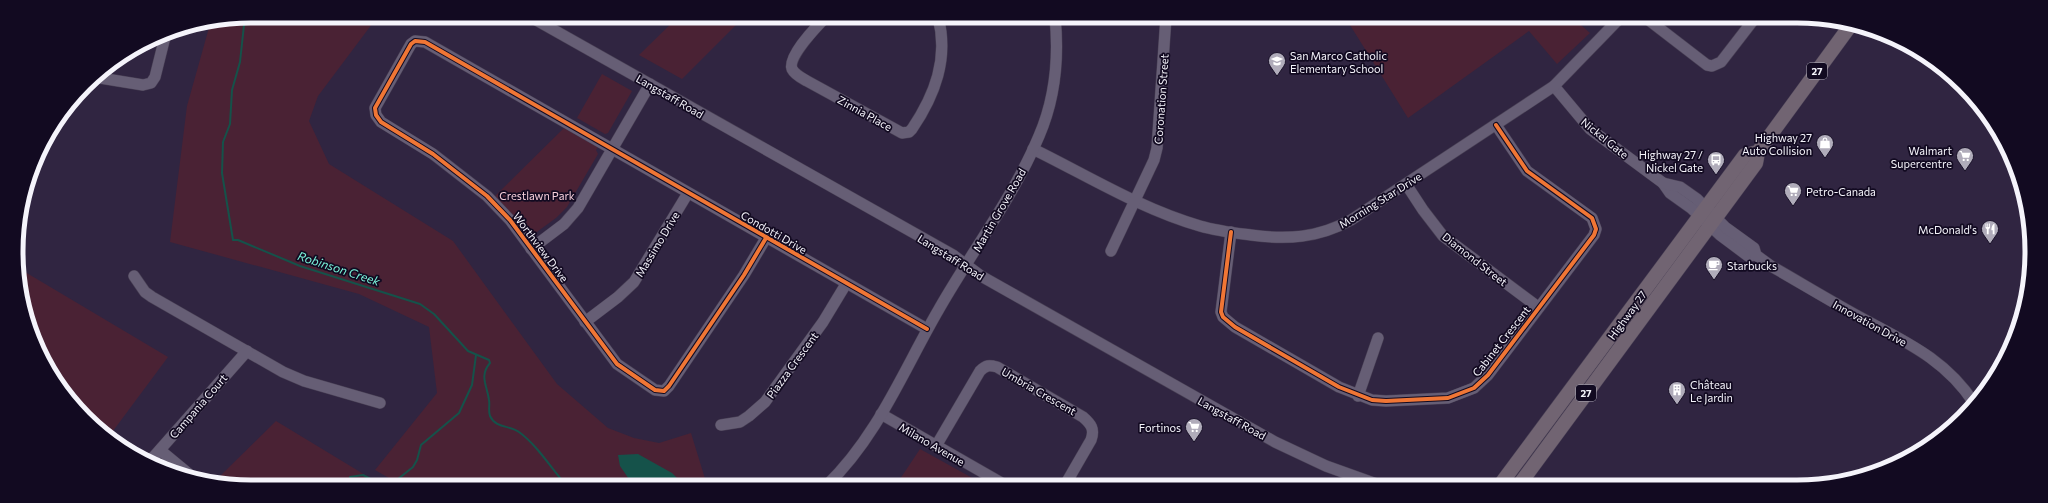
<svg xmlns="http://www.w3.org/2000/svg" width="2048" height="503" viewBox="0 0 2048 503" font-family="Commissioner,sans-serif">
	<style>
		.green { fill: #4a2234 }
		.water { fill: #15524a }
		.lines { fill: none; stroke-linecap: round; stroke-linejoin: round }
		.stream { stroke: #15524a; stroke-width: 2 }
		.minor-casing { stroke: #494055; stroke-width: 12 }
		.major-casing { stroke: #494055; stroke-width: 15 }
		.minor { stroke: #665e75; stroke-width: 11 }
		.major { stroke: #716472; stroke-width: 14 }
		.rail-casing { stroke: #6c6478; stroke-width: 3.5 }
		.rail { stroke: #120a21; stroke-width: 2; stroke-dasharray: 6; stroke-linecap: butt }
		.cycleway-casing { stroke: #120a21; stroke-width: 6 }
		.cycleway { stroke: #f07635; stroke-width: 4 }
		.labels { text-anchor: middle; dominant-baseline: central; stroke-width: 3.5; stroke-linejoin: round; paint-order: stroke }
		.shield { fill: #120a21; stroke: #b1aeba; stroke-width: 1 }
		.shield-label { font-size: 10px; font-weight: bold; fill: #f5f4fb }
		.poi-label { font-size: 11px; fill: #f5f4fb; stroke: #120a21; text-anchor: end }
		.street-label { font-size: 11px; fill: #f5f4fb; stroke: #120a21 }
		.park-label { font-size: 11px; fill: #f8d0dc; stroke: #120a21 }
		.water-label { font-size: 12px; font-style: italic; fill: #7bf5db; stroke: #120a21 }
		.rim { fill: none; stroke: #f5f4fb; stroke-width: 5 }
	</style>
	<rect width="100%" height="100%" fill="#302541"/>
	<!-- green -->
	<g class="green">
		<path d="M252 16H378L318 96 309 121 329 164 453 241 557 384 608 428 634 438 659 443 691 433 707 485H401L375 470 437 393 429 327 359 294 170 242 187 106 210 24Z"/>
		<path d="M678 17H744L682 79 639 55Z"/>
		<path d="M1345 17 1573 18 1590 33 1557 64 1529 31 1408 118Z"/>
		<path d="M602 74 632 91 608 133 605 134 577 118Z"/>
		<path d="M564 128 598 147 596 150 598 154 567 207 556 218 534 234 531 233 528 235 495 196Z"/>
		<path d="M20 269 168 357 110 435 65 395 24 313Z"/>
		<path d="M276 421 380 484 222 485 216 480Z"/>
		<path d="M920 449 976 480 972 485H896Z"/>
	</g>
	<!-- water -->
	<path class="water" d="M638 454 672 473 684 485H633L620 466 618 455Z"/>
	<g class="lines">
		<!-- stream -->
		<g class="stream">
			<path d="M253 16 244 25 240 62 232 90 230 124 223 142 222 173 233 240H238L300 266 420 304 434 314 468 351 489 360 490 363C479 376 487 385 489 400 490 405 488 411 490 416 496 429 510 425 519 432 537 445 551 468 566 485"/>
			<path d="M350 477 363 475 382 485"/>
			<path d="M383 485 398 479 413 467 417 460 421 445 459 413 472 385 476 355"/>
		</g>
		<defs>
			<g id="minor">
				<path d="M529 16 953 255 981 276 1275 442 1326 466 1379 485"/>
				<path d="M826 17C818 25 787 57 792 69 795 75 802 78 807 81L902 133 909 132 912 129C935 95 949 58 938 17"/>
				<path d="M1646 18 1707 65 1712 66 1721 62 1755 18"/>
				<path d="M94 77 143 85 151 83 155 77 166 33"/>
				<path d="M1554 86 1590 129 1663 183 1670 193 1691 208 1720 235 1748 256 1756 255"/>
				<path d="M1033 149C1088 176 1141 209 1200 226 1217 231 1235 233 1251 235 1287 240 1318 238 1351 220L1554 86 1620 18"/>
				<path d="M1663 183 1680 187 1697 199 1725 227 1754 248 1756 255 1771 266C1799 282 1827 299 1856 315 1901 340 1944 357 1974 403"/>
				<path d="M1406 184 1423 210 1443 236 1538 307"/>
				<path d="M1231 232 1221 312 1223 317 1235 327 1339 387 1372 400 1386 401 1448 398 1474 388 1488 375 1594 235 1596 229 1592 218 1527 171 1496 125"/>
				<path d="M766 238 744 275 669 386 664 391 655 390 617 364 510 220 487 196 433 154 381 122 376 115 375 108 411 44 415 41 425 42 927 329"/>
				<path d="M531 249 564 224 578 208 650 84"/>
				<path d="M1111 251 1154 160 1157 148 1166 17"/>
				<path d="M134 276 145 292 152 297 283 372 304 381 380 403"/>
				<path d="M585 322 618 297 634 282 688 193"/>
				<path d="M1358 396 1378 338"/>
				<path d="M881 414 1005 485"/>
				<path d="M721 425 740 422 749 416 765 402 823 322 846 284"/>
				<path d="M936 446 980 371C986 365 989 365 997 367L1083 417C1091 424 1095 429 1091 440L1065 485"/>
				<path d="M160 450 189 474"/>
				<path d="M150 461 247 351"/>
				<path d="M827 485C878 436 904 369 939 309 972 251 1013 198 1039 136 1055 99 1059 57 1055 17"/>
			</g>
			<g id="major">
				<path d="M1500 485 1745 155 1758 152"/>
				<path d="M1519 485 1756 163 1758 152 1850 26"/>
			</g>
		</defs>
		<!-- minor casing -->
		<use href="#minor" class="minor-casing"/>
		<!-- major casing -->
		<use href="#major" class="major-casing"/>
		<!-- minor -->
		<use href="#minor" class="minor"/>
		<!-- major -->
		<use href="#major" class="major"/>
		<defs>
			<path id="rail" d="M19 264 21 218"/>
		</defs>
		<!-- rail casing -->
		<use href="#rail" class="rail-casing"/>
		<!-- rail -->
		<use href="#rail" class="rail"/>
		<defs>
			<g id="cycleway">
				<path d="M1231 232 1221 312 1223 317 1235 327 1339 387 1372 400 1386 401 1448 398 1474 388 1488 375 1594 235 1596 229 1592 218 1527 171 1496 125"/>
				<path d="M766 238 744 275 669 386 664 391 655 390 617 364 510 220 487 196 433 154 381 122 376 115 375 108 411 44 415 41 425 42 927 329"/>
			</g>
		</defs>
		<!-- cycleway casing -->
		<use href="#cycleway" class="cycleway-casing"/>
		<!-- cycleway -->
		<use href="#cycleway" class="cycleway"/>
	</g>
	<!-- icons -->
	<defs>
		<symbol id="school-pin" viewBox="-11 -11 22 30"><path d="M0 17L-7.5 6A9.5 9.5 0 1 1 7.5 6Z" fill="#b0acba" stroke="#120a21"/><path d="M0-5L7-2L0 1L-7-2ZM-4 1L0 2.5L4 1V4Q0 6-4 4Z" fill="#fff"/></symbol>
		<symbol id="shop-pin" viewBox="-11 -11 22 30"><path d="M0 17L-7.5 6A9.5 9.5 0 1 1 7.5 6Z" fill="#b0acba" stroke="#120a21"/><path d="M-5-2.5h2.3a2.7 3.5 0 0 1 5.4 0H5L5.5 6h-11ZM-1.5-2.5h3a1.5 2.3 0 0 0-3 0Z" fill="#fff"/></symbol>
		<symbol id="supermarket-pin" viewBox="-11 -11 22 30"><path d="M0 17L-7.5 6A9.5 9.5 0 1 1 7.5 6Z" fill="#b0acba" stroke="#120a21"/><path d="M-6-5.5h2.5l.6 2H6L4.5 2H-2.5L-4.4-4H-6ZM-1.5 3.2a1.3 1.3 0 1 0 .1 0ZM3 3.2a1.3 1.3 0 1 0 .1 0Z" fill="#fff"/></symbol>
		<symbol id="bus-pin" viewBox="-11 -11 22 30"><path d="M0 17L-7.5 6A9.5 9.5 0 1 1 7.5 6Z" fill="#b0acba" stroke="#120a21"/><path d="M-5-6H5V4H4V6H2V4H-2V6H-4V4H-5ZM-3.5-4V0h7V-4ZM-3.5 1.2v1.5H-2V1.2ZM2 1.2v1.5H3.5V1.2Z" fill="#fff"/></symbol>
		<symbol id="restaurant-pin" viewBox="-11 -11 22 30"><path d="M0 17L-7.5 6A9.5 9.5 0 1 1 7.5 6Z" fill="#b0acba" stroke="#120a21"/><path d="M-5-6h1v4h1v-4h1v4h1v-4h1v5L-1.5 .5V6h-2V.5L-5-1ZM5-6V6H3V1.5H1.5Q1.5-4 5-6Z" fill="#fff"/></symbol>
		<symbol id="cafe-pin" viewBox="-11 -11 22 30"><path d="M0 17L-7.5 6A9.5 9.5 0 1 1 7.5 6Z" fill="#b0acba" stroke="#120a21"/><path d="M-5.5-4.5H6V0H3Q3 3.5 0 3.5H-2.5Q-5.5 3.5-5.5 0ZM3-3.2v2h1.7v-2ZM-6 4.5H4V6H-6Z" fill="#fff"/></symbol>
		<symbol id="building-pin" viewBox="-11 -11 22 30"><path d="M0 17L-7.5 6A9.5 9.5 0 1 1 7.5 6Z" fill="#b0acba" stroke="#120a21"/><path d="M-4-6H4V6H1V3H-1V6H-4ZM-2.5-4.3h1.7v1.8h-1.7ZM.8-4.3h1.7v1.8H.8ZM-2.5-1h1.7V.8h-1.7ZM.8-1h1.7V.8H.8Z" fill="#fff"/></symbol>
	</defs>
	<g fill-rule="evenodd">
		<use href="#school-pin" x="1267" y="51" width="20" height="27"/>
		<use href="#shop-pin" x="1815" y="133" width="20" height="27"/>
		<use href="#supermarket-pin" x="1955" y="146" width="20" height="27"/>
		<use href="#bus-pin" x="1706" y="150" width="20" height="27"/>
		<use href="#supermarket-pin" x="1783" y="181" width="20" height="27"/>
		<use href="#restaurant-pin" x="1980" y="219" width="20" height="27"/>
		<use href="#cafe-pin" x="1704" y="255" width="20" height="27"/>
		<use href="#building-pin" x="1667" y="380" width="20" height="27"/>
		<use href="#supermarket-pin" x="1184" y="417" width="20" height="27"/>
	</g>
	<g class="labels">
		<!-- shield labels -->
		<g class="shield">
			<rect x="1807" y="63" width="20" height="16" rx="3"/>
			<rect x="1576" y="385" width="20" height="16" rx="3"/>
		</g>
		<g class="shield-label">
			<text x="1817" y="71">27</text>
			<text x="1586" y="393">27</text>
		</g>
		<!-- poi labels -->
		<g class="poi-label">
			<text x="1290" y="55" text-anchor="start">San Marco Catholic<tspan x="1290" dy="13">Elementary School</tspan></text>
			<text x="1812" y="137">Highway 27<tspan x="1812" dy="13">Auto Collision</tspan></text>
			<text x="1952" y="150">Walmart<tspan x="1952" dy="13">Supercentre</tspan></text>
			<text x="1703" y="154">Highway 27 /<tspan x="1703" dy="13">Nickel Gate</tspan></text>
			<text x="1806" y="191" text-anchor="start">Petro-Canada</text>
			<text x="1977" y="229">McDonald's</text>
			<text x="1727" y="265" text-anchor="start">Starbucks</text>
			<text x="1690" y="384" text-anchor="start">Château<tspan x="1690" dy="13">Le Jardin</tspan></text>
			<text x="1181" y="427">Fortinos</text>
		</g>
		<!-- street labels -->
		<g class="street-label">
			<text transform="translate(670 96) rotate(30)">Langstaff Road</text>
			<text transform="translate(1161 99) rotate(-86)">Coronation Street</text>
			<text transform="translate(865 113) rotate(29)">Zinnia Place</text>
			<text transform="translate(1605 138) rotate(39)">Nickel Gate</text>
			<text transform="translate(1380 200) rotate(-32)">Morning Star Drive</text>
			<text transform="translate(999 210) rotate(-60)">Martin Grove Road</text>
			<text transform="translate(774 232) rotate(30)">Condotti Drive</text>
			<text transform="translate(657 244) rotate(-59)">Massimo Drive</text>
			<text transform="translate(541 247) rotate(53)">Worthview Drive</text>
			<text transform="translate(951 257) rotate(32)">Langstaff Road</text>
			<text transform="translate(1475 259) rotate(38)">Diamond Street</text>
			<text transform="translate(1627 315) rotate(-54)">Highway 27</text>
			<text transform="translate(1870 323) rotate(29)">Innovation Drive</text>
			<text transform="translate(1501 341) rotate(-52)">Cabinet Crescent</text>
			<text transform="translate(792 365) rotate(-54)">Piazza Crescent</text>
			<text transform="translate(1039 391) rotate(30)">Umbria Crescent</text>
			<text transform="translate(198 406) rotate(-49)">Campania Court</text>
			<text transform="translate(1232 418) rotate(29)">Langstaff Road</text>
			<text transform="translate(932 444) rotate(30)">Milano Avenue</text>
		</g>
		<!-- park labels -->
		<g class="park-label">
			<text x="537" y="195">Crestlawn Park</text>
		</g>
		<!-- water labels -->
		<g class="water-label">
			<text transform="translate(339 268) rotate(18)">Robinson Creek</text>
		</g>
	</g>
	<!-- crop -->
	<path d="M0 0H2048V503H0ZM251 23H1797A228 228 0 0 1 2025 251V252A228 228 0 0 1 1797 480H251A228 228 0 0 1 23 252V251A228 228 0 0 1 251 23Z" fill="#120a21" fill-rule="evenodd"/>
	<path class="rim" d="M251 23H1797A228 228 0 0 1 2025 251V252A228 228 0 0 1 1797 480H251A228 228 0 0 1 23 252V251A228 228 0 0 1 251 23Z"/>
</svg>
